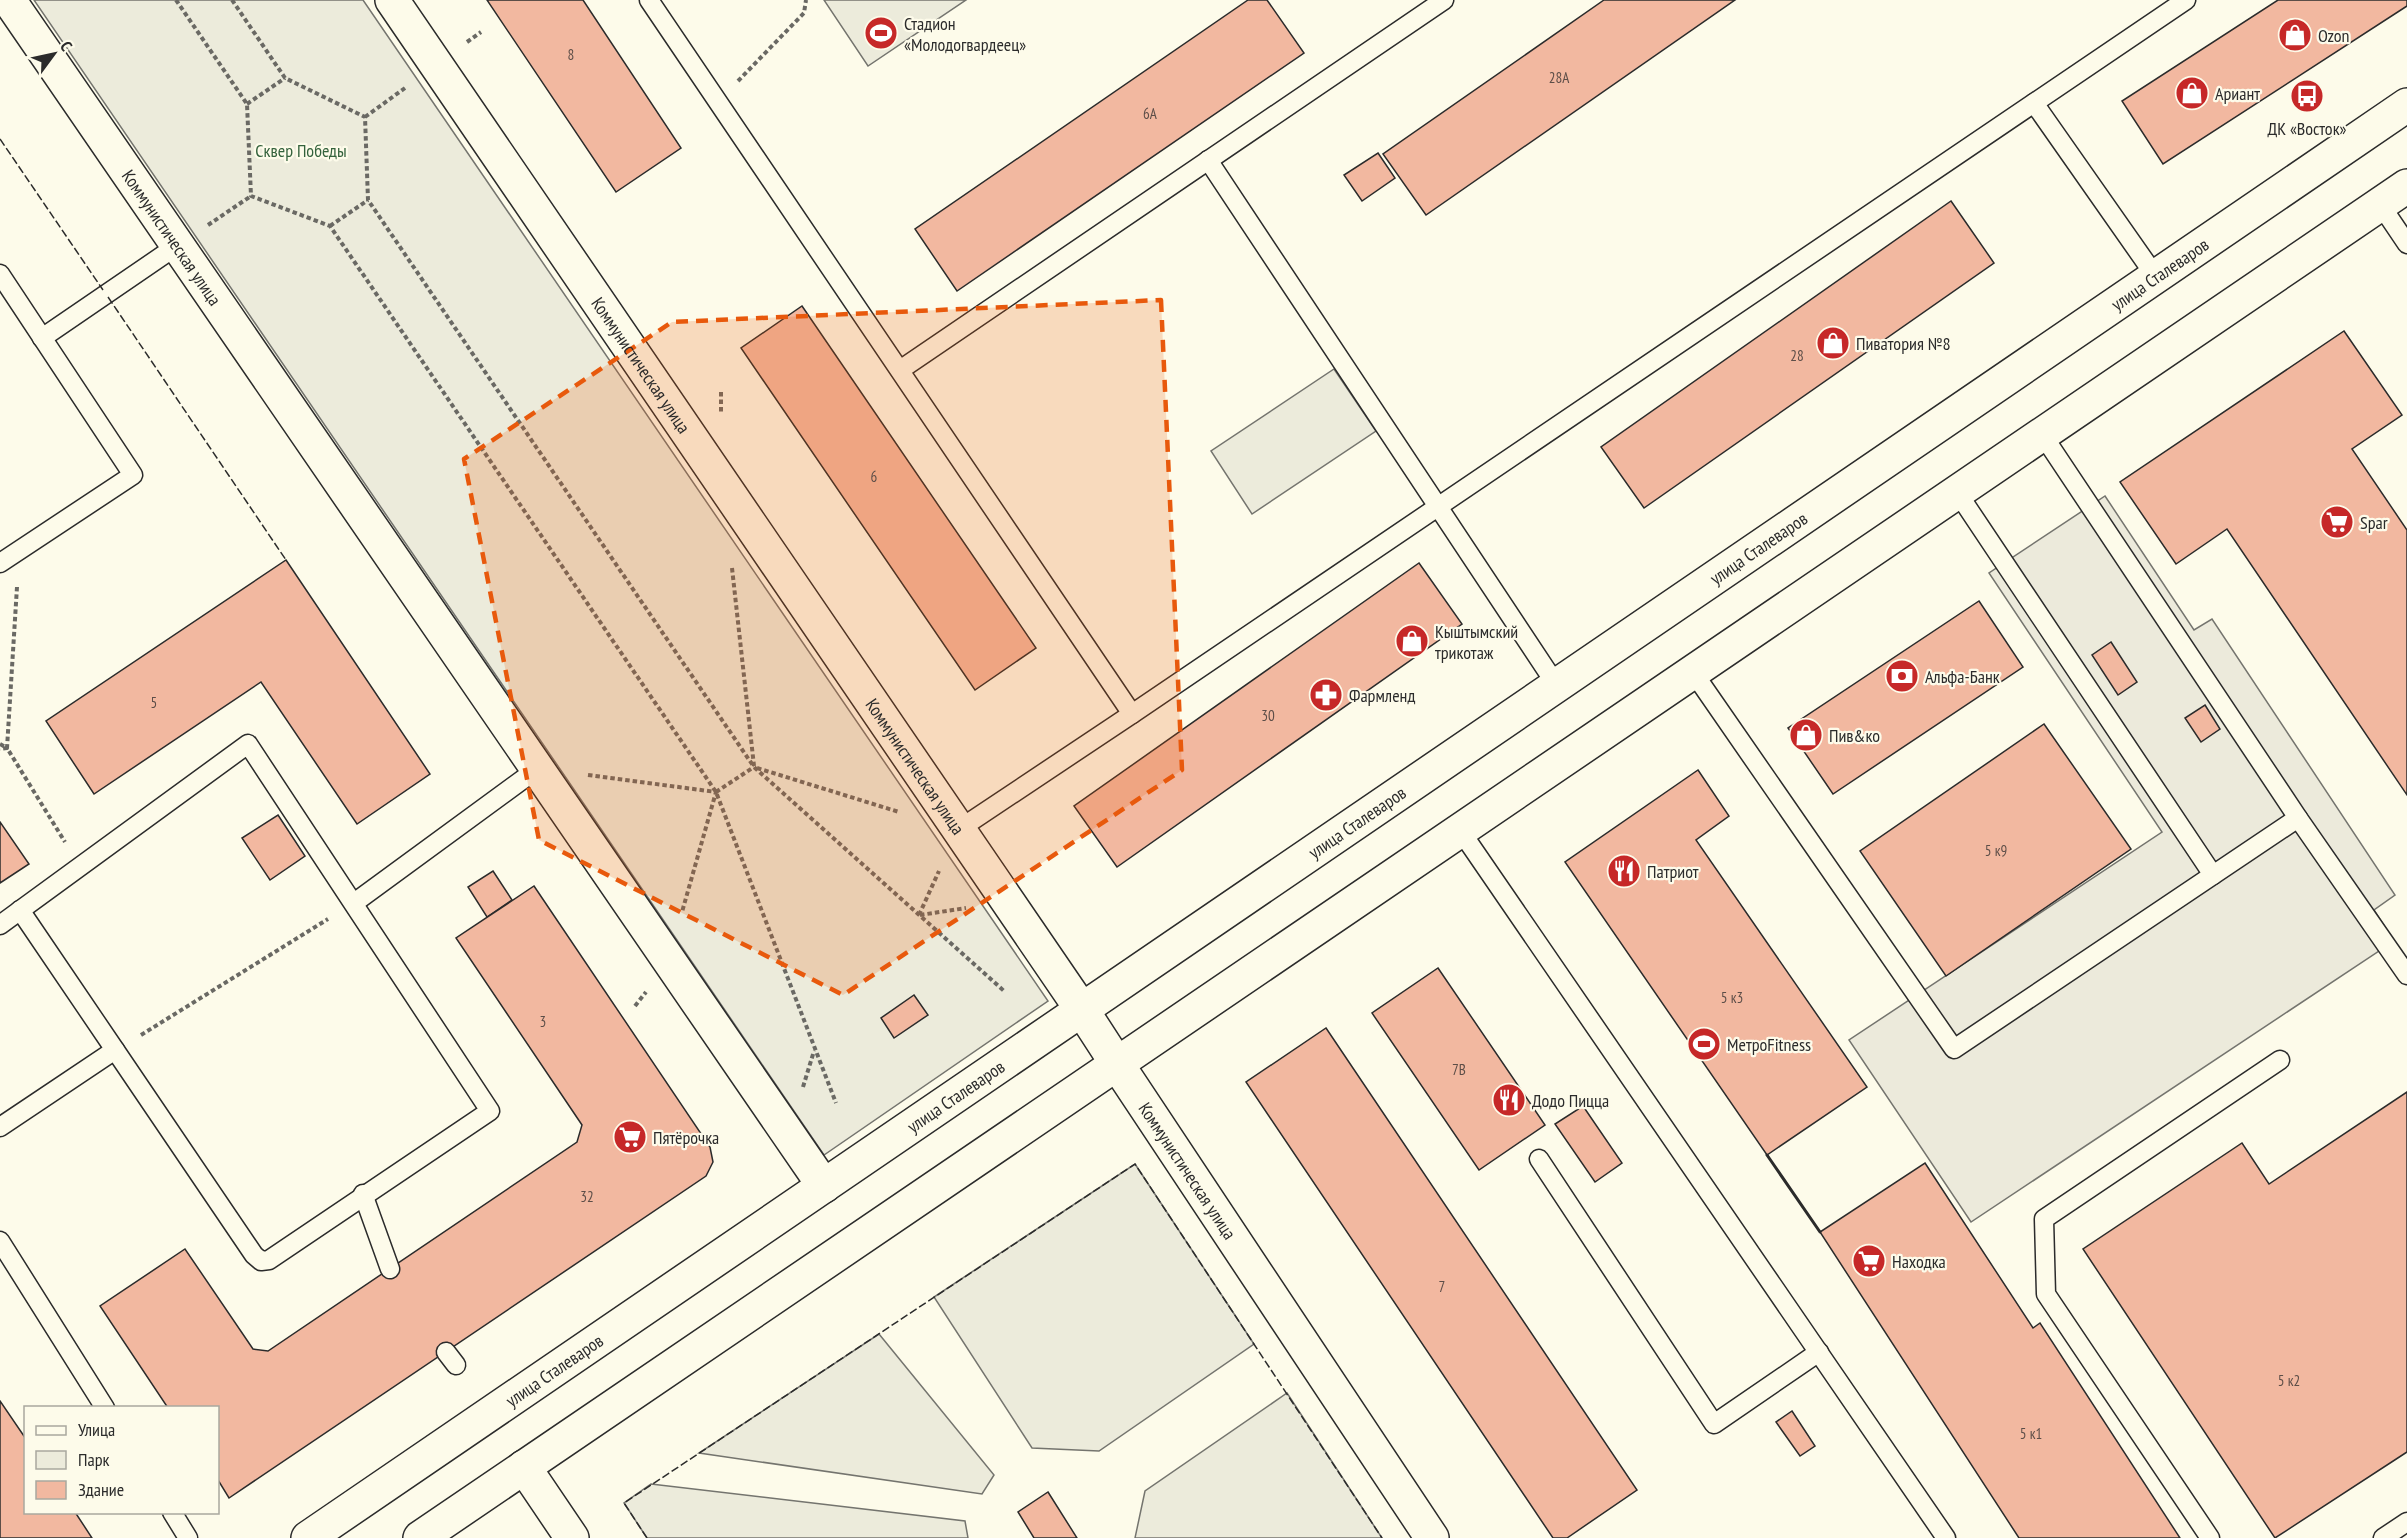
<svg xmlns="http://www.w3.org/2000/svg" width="2407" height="1538" viewBox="0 0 2407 1538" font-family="'PT Sans Narrow',sans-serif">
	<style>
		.green { fill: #ecebdb; stroke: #74746e; stroke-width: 1.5 }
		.parking { fill: #eceadb; stroke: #74746e; stroke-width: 1.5 }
		.building { fill: #f2b8a0; stroke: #2b2b2b; stroke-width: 1.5 }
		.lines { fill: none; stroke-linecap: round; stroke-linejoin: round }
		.service-casing { stroke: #2b2b2b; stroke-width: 21 }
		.minor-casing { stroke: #2b2b2b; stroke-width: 36 }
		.secondary-casing { stroke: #2b2b2b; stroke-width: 36 }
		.path { stroke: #6a6964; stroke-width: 4; stroke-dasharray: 4.5 3; stroke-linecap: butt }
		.service { stroke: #fdfbea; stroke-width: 18 }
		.minor { stroke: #fdfbea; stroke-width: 33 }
		.secondary { stroke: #fdfbea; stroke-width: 33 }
		.fence { stroke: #2b2b2b; stroke-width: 1.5; stroke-dasharray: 8 3; stroke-linecap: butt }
		.wall { stroke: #2b2b2b; stroke-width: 3 }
		.marked { fill: #e8590c; fill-opacity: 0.2; stroke: #e8590c; stroke-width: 4.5; stroke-dasharray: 12 8; stroke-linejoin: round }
		.labels { text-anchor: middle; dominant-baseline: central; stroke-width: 4.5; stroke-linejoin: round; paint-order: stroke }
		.number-label { font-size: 15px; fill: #5d4e48 }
		.poi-label { font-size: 18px; fill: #2b2b2b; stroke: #fdfbea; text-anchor: start }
		.park-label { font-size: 18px; fill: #34623c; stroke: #fdfbea }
		.street-label { font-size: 18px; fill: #2b2b2b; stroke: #fdfbea }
	</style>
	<rect width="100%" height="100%" fill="#fdfbea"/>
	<!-- green -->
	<g class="green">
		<path d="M34 0H363L1048 1001 824 1155Z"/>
		<path d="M824 0H966L868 66Z"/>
		<path d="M1334 369 1376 431 1252 514 1211 451Z"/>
		<path d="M1135 1164 1254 1344 1099 1451 1032 1448 934 1297Z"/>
		<path d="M879 1334 994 1475 982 1494 699 1453Z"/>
		<path d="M1287 1393 1382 1538H1135L1145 1491Z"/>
		<path d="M651 1484 965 1521 968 1538H647L624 1503Z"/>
	</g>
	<!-- parking -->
	<path class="parking" d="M2105 496 2194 630 2212 619 2395 895 2374 910 2394 941 1971 1222 1849 1040 2162 832 1989 573Z"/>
	<!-- building -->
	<g class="building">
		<path d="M487 0H583L681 148 616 192Z"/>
		<path d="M1248 0H1267L1304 53 957 291 915 229Z"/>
		<path d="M1604 0H1735L1426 215 1383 154Z"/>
		<path d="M2278 0H2407V6L2163 164 2122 101Z"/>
		<path d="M1378 153 1395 178 1362 201 1344 175Z"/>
		<path d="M1951 201 1994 263 1644 508 1601 447Z"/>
		<path d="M802 306 1036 648 975 690 741 348Z"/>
		<path d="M2344 331 2402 415 2352 449 2407 530V795L2227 529 2176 564 2120 482Z"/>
		<path d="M286 560 430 774 357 824 261 682 94 794 46 721Z"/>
		<path d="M1419 563 1462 624 1117 867 1074 806Z"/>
		<path d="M1979 601 2023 667 1833 794 1788 728Z"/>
		<path d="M2111 642 2137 682 2118 695 2092 655Z"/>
		<path d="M2205 705 2220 729 2201 742 2185 718Z"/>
		<path d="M2044 724 2131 849 1946 976 1860 851Z"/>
		<path d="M1698 770 1729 816 1696 840 1867 1087 1767 1155 1565 862Z"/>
		<path d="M278 815 305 856 270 880 242 838Z"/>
		<path d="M0 822 29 864 0 883Z"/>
		<path d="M493 871 512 900 487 917 468 887Z"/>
		<path d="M534 886 710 1147 713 1162 706 1176 229 1498 218 1480V1408H168L100 1306 185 1249 253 1349 268 1351 577 1142 582 1125 456 938Z"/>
		<path d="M1438 968 1545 1125 1479 1170 1372 1013Z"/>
		<path d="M914 995 928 1015 894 1038 881 1018Z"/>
		<path d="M1326 1028 1637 1490 1567 1538H1553L1246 1082Z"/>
		<path d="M2407 1092V1452L2275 1538 2083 1249 2242 1143 2269 1184Z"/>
		<path d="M1583 1106 1622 1163 1595 1182 1555 1124Z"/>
		<path d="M1925 1163 2033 1328 2040 1323 2180 1538H2019L1820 1232Z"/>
		<path d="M0 1401 26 1439V1512H75L92 1538H0Z"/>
		<path d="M1792 1411 1815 1446 1800 1456 1776 1422Z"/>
		<path d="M1048 1492 1077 1538H1034L1018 1512Z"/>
	</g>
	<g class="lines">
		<defs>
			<g id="service">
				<path d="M649 0 1132 714 2186 0"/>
				<path d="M2034 103 2156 277"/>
				<path d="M1208 160 1557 686"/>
				<path d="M2380 204 2407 244"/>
				<path d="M0 274 133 475 0 563"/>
				<path d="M42 338 178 245"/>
				<path d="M900 370 1444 0"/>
				<path d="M2042 434 2298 818 2407 975"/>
				<path d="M1957 492 2213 875"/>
				<path d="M1693 672 1954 1049 2298 818"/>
				<path d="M958 830 1132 714"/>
				<path d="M1460 830 1946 1538"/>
				<path d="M354 903 537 769"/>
				<path d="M20 910 115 1050"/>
				<path d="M0 925 248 744 490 1111 269 1260 261 1261 254 1255 115 1050 0 1127"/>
				<path d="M1539 1159 1714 1424 1819 1352"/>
				<path d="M363 1194 390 1269"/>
				<path d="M0 1241 105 1408"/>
				<path d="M446 1352 456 1365"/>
				<path d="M172 1512 188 1538"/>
				<path d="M2210 1538 2046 1294 2044 1219 2280 1060"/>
				<path d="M2383 1538 2407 1522"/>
			</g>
			<g id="minor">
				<path id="s1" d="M9 0 824 1186"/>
				<path id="s2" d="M392 0 1082 1010"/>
				<path id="s3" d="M1117 1064 1432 1538"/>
				<path d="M524 1467 572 1538"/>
			</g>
			<g id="secondary">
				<path d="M1082 1010 1117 1064"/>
				<path id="s4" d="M308 1538 2407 105"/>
				<path d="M420 1538 2407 186"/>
			</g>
		</defs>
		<!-- service casing -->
		<use href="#service" class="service-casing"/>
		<!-- minor casing -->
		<use href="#minor" class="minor-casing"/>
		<!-- secondary casing -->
		<use href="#secondary" class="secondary-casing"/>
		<!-- path -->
		<g class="path">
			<path d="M176 0 247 104 251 196 330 226 716 792 836 1103"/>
			<path d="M232 0 285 78 365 117 368 200 754 767 1004 991"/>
			<path d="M467 42 481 32"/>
			<path d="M738 81 804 13 806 0"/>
			<path d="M247 104 285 78"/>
			<path d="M365 117 405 88"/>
			<path d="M208 225 251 196"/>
			<path d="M330 226 368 200"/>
			<path d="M721 392V414"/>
			<path d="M732 568 754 766"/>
			<path d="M17 587 7 748 65 842"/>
			<path d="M0 744 7 748 0 749"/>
			<path d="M757 768 899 812"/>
			<path d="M588 775 716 792 682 912"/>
			<path d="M716 792 754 767"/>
			<path d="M919 915 939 871"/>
			<path d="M920 915 966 908"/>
			<path d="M635 1006 646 992"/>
			<path d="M141 1035 328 919"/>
			<path d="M803 1087 814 1051"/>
		</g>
		<!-- service -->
		<use href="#service" class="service"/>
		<!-- minor -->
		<use href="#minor" class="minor"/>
		<!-- secondary -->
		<use href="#secondary" class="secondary"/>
		<!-- fence -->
		<g class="fence">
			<path d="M0 139 103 290"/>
			<path d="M108 297 286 560"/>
			<path d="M647 1538 624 1503 1135 1164 1382 1538"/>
		</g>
		<!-- wall -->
		<path class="wall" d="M1767 1155 1820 1232"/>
	</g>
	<!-- marked area -->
	<path class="marked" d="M1161 300 1182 770 843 995 539 840 464 459 672 322Z"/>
	<!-- icons -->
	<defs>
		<symbol id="stadium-disc" viewBox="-11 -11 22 22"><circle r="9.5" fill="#c62828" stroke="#fdfbea"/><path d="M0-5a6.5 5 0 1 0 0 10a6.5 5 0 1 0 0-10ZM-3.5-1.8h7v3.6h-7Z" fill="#fff"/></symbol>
		<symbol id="shop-disc" viewBox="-11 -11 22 22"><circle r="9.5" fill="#c62828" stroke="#fdfbea"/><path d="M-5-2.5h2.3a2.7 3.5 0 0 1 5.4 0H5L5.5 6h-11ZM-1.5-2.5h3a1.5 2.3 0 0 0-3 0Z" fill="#fff"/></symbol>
		<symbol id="bus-disc" viewBox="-11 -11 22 22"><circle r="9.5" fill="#c62828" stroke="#fdfbea"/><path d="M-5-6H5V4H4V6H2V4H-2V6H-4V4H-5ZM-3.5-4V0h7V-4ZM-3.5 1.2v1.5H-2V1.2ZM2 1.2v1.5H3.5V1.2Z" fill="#fff"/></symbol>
		<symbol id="supermarket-disc" viewBox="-11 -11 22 22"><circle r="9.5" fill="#c62828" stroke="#fdfbea"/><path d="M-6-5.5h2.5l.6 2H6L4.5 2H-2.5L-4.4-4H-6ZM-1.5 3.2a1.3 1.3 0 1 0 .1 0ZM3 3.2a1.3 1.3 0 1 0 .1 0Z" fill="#fff"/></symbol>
		<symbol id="bank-disc" viewBox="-11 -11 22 22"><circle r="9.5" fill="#c62828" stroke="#fdfbea"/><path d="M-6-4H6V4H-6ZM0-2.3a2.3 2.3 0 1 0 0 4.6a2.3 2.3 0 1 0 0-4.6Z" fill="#fff"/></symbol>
		<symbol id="pharmacy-disc" viewBox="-11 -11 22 22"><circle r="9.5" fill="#c62828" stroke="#fdfbea"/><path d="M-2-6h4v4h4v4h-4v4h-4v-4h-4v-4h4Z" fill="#fff"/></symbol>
		<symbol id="restaurant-disc" viewBox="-11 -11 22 22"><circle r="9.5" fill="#c62828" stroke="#fdfbea"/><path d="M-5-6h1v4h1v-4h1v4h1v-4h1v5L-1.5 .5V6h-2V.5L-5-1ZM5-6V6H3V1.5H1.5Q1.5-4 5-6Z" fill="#fff"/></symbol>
	</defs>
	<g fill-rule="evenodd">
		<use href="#stadium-disc" x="862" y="14" width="38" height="38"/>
		<use href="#shop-disc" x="2276" y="16" width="38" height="38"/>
		<use href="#shop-disc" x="2173" y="74" width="38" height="38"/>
		<use href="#bus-disc" x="2288" y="77" width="38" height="38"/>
		<use href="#shop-disc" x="1814" y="324" width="38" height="38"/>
		<use href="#supermarket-disc" x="2318" y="503" width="38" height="38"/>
		<use href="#shop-disc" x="1393" y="622" width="38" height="38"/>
		<use href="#bank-disc" x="1883" y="657" width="38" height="38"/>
		<use href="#pharmacy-disc" x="1307" y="676" width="38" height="38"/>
		<use href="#shop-disc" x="1787" y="716" width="38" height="38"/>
		<use href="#restaurant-disc" x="1605" y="852" width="38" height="38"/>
		<use href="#stadium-disc" x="1685" y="1025" width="38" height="38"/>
		<use href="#restaurant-disc" x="1490" y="1081" width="38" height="38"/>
		<use href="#supermarket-disc" x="611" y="1118" width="38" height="38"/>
		<use href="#supermarket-disc" x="1850" y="1242" width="38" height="38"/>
	</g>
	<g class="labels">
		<!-- number labels -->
		<g class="number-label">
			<text x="571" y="54">8</text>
			<text x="1559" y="77">28А</text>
			<text x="1150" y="113">6А</text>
			<text x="1797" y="355">28</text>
			<text x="874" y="476">6</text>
			<text x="154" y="702">5</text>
			<text x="1268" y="715">30</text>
			<text x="1996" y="850">5 к9</text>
			<text x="1732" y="997">5 к3</text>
			<text x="543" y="1021">3</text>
			<text x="1459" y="1069">7В</text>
			<text x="587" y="1196">32</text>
			<text x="1442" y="1286">7</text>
			<text x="2289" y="1380">5 к2</text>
			<text x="2031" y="1433">5 к1</text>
		</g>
		<!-- poi labels -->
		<g class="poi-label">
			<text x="904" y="23">Стадион<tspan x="904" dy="21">«Молодогвардеец»</tspan></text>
			<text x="2318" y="35">Ozon</text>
			<text x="2215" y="93">Ариант</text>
			<text x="2307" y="128" text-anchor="middle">ДК «Восток»</text>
			<text x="1856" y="343">Пиватория №8</text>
			<text x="2360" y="522">Spar</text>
			<text x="1435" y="631">Кыштымский<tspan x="1435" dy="21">трикотаж</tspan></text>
			<text x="1925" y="676">Альфа-Банк</text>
			<text x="1349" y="695">Фармленд</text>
			<text x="1829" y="735">Пив&amp;ко</text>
			<text x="1647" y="871">Патриот</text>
			<text x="1727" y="1044">МетроFitness</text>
			<text x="1532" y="1100">Додо Пицца</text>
			<text x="653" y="1137">Пятёрочка</text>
			<text x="1892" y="1261">Находка</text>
		</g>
		<!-- park labels -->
		<g class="park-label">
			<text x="301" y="150">Сквер Победы</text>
		</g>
		<!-- street labels -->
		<g class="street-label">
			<text stroke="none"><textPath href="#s1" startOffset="288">Коммунистическая улица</textPath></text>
			<text stroke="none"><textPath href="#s4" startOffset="2242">улица Сталеваров</textPath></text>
			<text stroke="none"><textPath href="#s2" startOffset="442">Коммунистическая улица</textPath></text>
			<text stroke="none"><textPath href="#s4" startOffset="1756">улица Сталеваров</textPath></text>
			<text stroke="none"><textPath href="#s2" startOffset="928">Коммунистическая улица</textPath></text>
			<text stroke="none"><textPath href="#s4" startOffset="1270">улица Сталеваров</textPath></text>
			<text stroke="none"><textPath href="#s4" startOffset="784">улица Сталеваров</textPath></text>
			<text stroke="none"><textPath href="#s3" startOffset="128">Коммунистическая улица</textPath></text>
			<text stroke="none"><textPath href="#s4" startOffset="298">улица Сталеваров</textPath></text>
		</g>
	</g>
	<!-- legend -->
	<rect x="24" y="1406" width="195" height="108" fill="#fdfbea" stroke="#a9a89e" stroke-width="1.5"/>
	<rect x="36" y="1426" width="30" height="9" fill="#fdfbea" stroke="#a9a89e" stroke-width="1.5"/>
	<text x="78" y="1436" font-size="18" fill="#2b2b2b">Улица</text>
	<rect x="36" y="1451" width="30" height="18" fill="#ecebdb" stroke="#a9a89e" stroke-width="1.5"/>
	<text x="78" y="1466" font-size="18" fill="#2b2b2b">Парк</text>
	<rect x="36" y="1481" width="30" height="18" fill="#f2b8a0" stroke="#a9a89e" stroke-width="1.5"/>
	<text x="78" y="1496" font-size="18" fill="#2b2b2b">Здание</text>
	<!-- north arrow -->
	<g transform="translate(54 54) rotate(57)" stroke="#fdfbea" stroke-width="4.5" paint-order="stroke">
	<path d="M0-4.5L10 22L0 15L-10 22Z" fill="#2b2b2b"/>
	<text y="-9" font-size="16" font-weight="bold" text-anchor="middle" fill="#2b2b2b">С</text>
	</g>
</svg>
